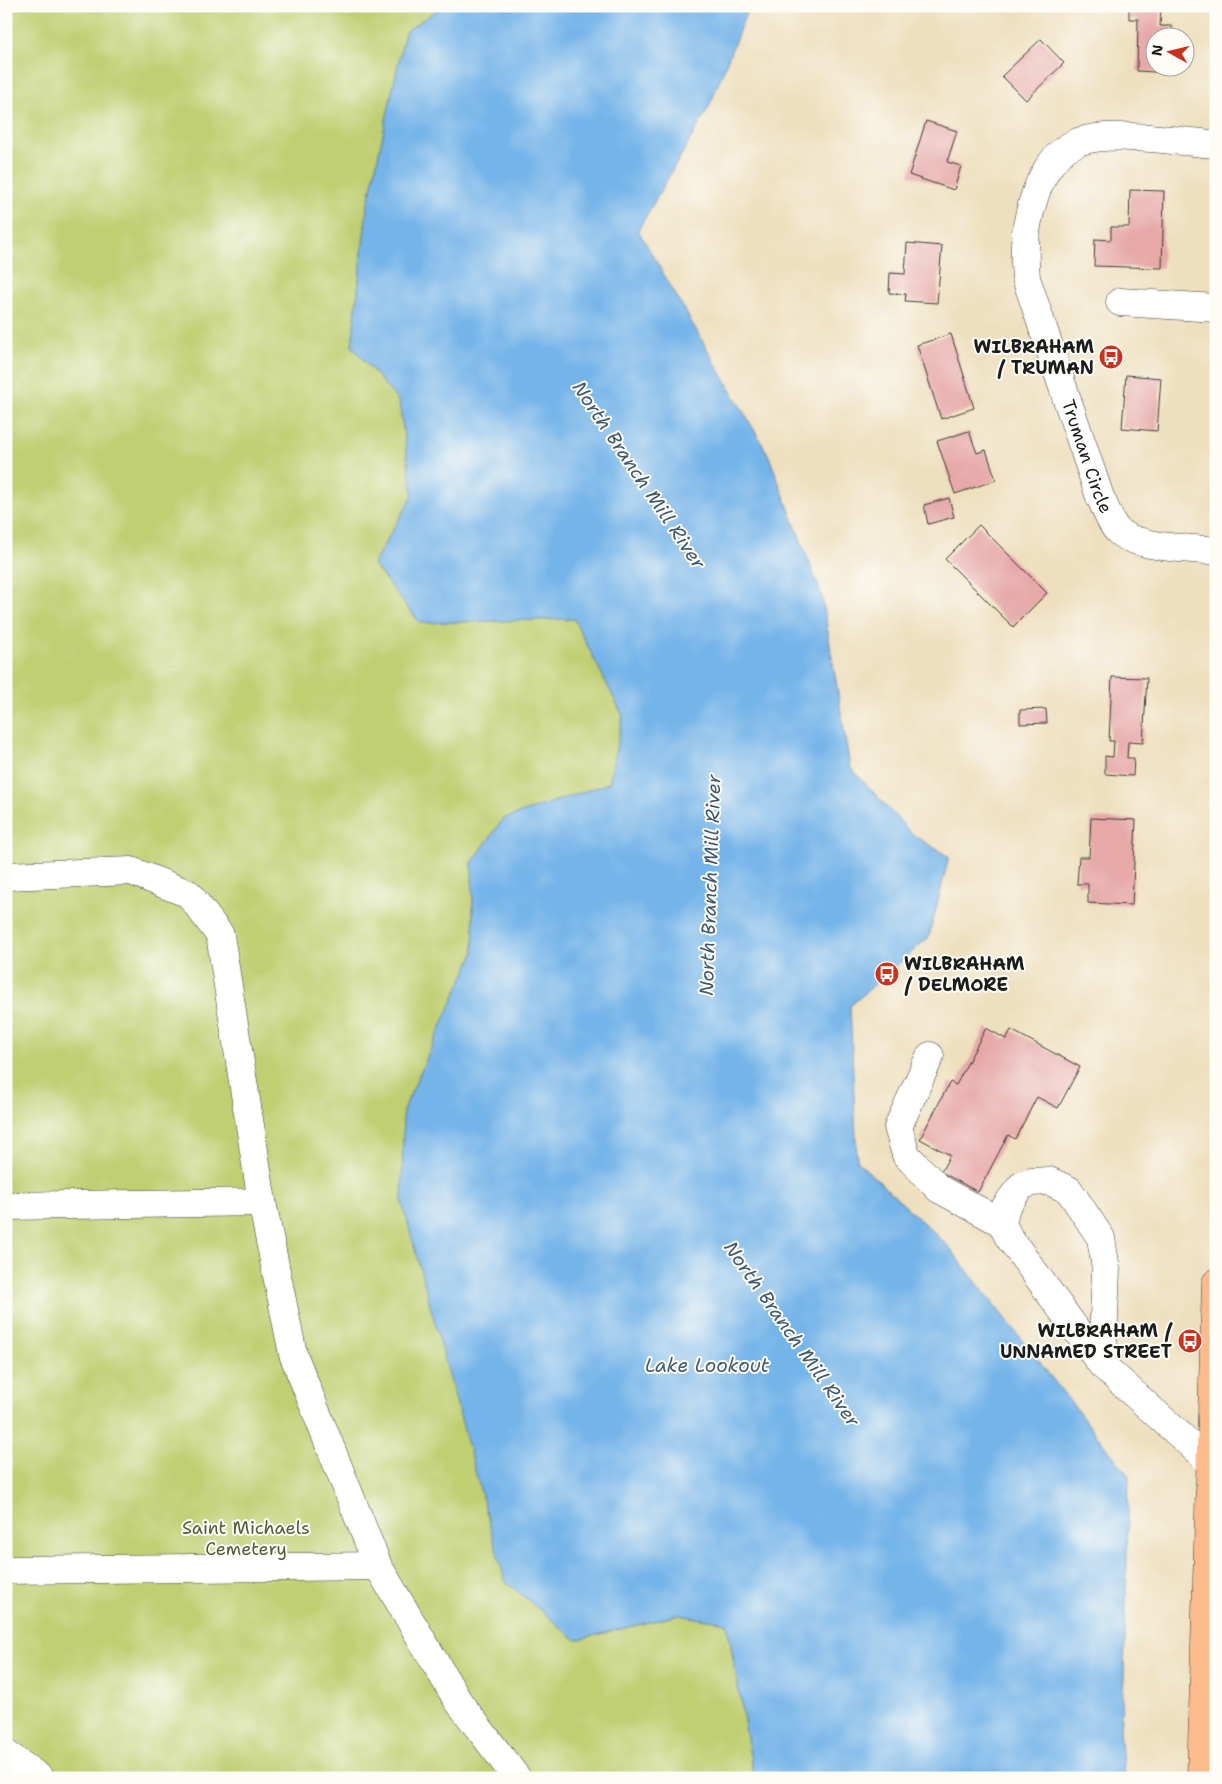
<svg xmlns="http://www.w3.org/2000/svg" width="1222" height="1784" viewBox="0 0 1222 1784" font-family="'Shantell Sans',sans-serif">
	<style>
		.green { fill: #bfcf72; stroke: #6e7647 }
		.water { fill: #75b4e9; stroke: #486882 }
		.building { fill: #e6a9a8 }
		.lines { fill: none; stroke-linecap: round; stroke-linejoin: round }
		.minor-casing { stroke: #3c3934; stroke-width: 29 }
		.major-casing { stroke: #3c3934; stroke-width: 29 }
		.minor { stroke: #fff; stroke-width: 28 }
		.major { stroke: #fbbb8d; stroke-width: 28 }
		.labels { text-anchor: middle; dominant-baseline: central; stroke-width: 4; stroke-linejoin: round; paint-order: stroke }
		.poi-label { font-size: 18px; font-weight: bold; fill: #1c1c1c; stroke: #fdfcf7; text-anchor: end }
		.street-label { font-size: 18px; fill: #1c1c1c; stroke: #fdfcf7 }
		.park-label { font-size: 18px; fill: #555b3a; stroke: #fdfcf7 }
		.water-label { font-size: 19px; font-style: italic; fill: #40596e; stroke: #fdfcf7 }
	</style>
	<rect width="100%" height="100%" fill="#fdfcf7"/>
	<filter id="ink" filterUnits="userSpaceOnUse"><feTurbulence type="fractalNoise" baseFrequency=".02" numOctaves="2"/><feDisplacementMap in="SourceGraphic" scale="10" xChannelSelector="R" yChannelSelector="G"/><feConvolveMatrix kernelMatrix="1 2 1 2 8 2 1 2 1" color-interpolation-filters="sRGB"/></filter>
	<filter id="wash" filterUnits="userSpaceOnUse"><feTurbulence type="fractalNoise" baseFrequency=".0096" numOctaves="4" result="noise"/><feDisplacementMap in="SourceGraphic" scale="20" xChannelSelector="R" yChannelSelector="G"/><feGaussianBlur stdDeviation="1.12" result="paint"/><feColorMatrix in="noise" values="0 0 0 0 0 0 0 0 0 0 0 0 0 0 0 0 0 1.4 0 .05"/><feComposite in="paint" operator="in"/></filter>
	<g filter="url(#wash)">
		<rect width="100%" height="100%" fill="#eedfbe"/>
		<!-- green -->
		<path class="green" d="M6 6H443L405 33 367 208 352 346 399 402 413 495 373 564 420 623 574 619 623 716 609 783 503 819 472 863 474 953 403 1111 576 1640 679 1615 727 1623 754 1778H6Z"/>
		<!-- water -->
		<path class="water" d="M443 6H749L709 107 638 230 768 454 822 596 850 767 912 834 949 857 929 937 850 1006 857 1161 947 1245 1129 1476 1124 1679 1120 1729 1124 1778H754L727 1623 678 1615 576 1640 505 1581 402 1202 403 1111 474 953 472 863 503 819 609 783 623 716 574 619 420 623 373 564 413 495 399 402 352 346 367 208 405 32Z"/>
		<g id="blocks">
			<!-- building -->
			<g class="building">
				<path d="M1129 6H1161L1160 26H1172V38H1154V68H1171L1170 73 1137 71 1138 19H1129Z"/>
				<path d="M1041 39 1064 63 1026 100 1002 76Z"/>
				<path d="M926 121 957 131 947 162 961 166 954 190 909 175Z"/>
				<path d="M1130 190 1164 191 1162 268 1094 266 1095 239 1111 240V227H1129Z"/>
				<path d="M907 243 942 246 937 303 905 301 906 294 889 293 890 273 905 274Z"/>
				<path d="M951 334 974 408 941 419 917 345Z"/>
				<path d="M1126 375 1161 378 1157 431 1122 428Z"/>
				<path d="M969 431 977 453 986 450 996 480 955 494 937 441Z"/>
				<path d="M949 498 954 517 928 524 924 505Z"/>
				<path d="M979 525 1047 593 1013 627 945 559Z"/>
				<path d="M1112 677 1147 678 1143 743 1128 742 1127 758H1134L1133 776 1105 774V756L1113 757 1114 741H1109Z"/>
				<path d="M1046 709 1047 723 1020 724V710Z"/>
				<path d="M1091 818 1136 820 1132 905 1088 903V884H1077L1079 857H1089Z"/>
				<path d="M986 1028 1006 1039 1011 1030 1080 1067 1058 1108 1037 1097 1015 1139 1008 1135 978 1192 941 1172 950 1155 920 1139 950 1082 956 1085Z"/>
			</g>
		</g>
	</g>
	<g filter="url(#ink)">
		<use href="#blocks" fill-opacity="0" stroke="#3c3934" stroke-width="1"/>
		<g class="lines">
			<defs>
				<g id="minor">
					<path id="s1" d="M1216 144C1179 142 1109 129 1076 143 1056 151 1043 173 1036 192 1025 224 1023 245 1026 278L1100 497C1106 508 1109 522 1118 531 1136 548 1191 548 1216 551"/>
					<path d="M1120 302 1216 308"/>
					<path d="M6 876 131 871 189 894 220 935 262 1202 6 1206"/>
					<path d="M930 1056 898 1127 906 1155 939 1189 1002 1223"/>
					<path d="M1102 1365 1106 1269 1101 1238 1069 1190 1049 1181 1032 1182 1021 1186 1006 1206 1002 1223 1008 1236 1102 1365 1211 1463"/>
					<path d="M378 1566 458 1701 517 1778"/>
					<path d="M6 1570 378 1566 293 1354 262 1202"/>
					<path d="M6 1754 40 1778"/>
				</g>
				<path id="major" d="M1201 1778 1216 1283"/>
			</defs>
			<!-- minor casing -->
			<use href="#minor" class="minor-casing"/>
			<!-- major casing -->
			<use href="#major" class="major-casing"/>
			<!-- minor -->
			<use href="#minor" class="minor"/>
			<!-- major -->
			<use href="#major" class="major"/>
		</g>
	</g>
	<!-- icons -->
	<defs>
		<symbol id="bus-disc" viewBox="-11 -11 22 22"><circle r="9.5" fill="#c8321e" stroke="#fdfcf7"/><path d="M-5-6H5V4H4V6H2V4H-2V6H-4V4H-5ZM-3.5-4V0h7V-4ZM-3.5 1.2v1.5H-2V1.2ZM2 1.2v1.5H3.5V1.2Z" fill="#fff"/></symbol>
	</defs>
	<g fill-rule="evenodd">
		<use href="#bus-disc" x="1097" y="343" width="28" height="28"/>
		<use href="#bus-disc" x="873" y="960" width="28" height="28"/>
		<use href="#bus-disc" x="1176" y="1327" width="28" height="28"/>
	</g>
	<g class="labels">
		<!-- poi labels -->
		<g class="poi-label">
			<text x="1094" y="347">WILBRAHAM<tspan x="1094" dy="21">/ TRUMAN</tspan></text>
			<text x="904" y="964" text-anchor="start">WILBRAHAM<tspan x="904" dy="21">/ DELMORE</tspan></text>
			<text x="1172" y="1331">WILBRAHAM /<tspan x="1172" dy="21">UNNAMED STREET</tspan></text>
		</g>
		<!-- street labels -->
		<g class="street-label">
			<text stroke="none"><textPath href="#s1" startOffset="482">Truman Circle</textPath></text>
		</g>
		<!-- park labels -->
		<g class="park-label">
			<text x="246" y="1528">Saint Michaels<tspan x="246" dy="21">Cemetery</tspan></text>
		</g>
		<!-- water labels -->
		<g class="water-label">
			<text transform="translate(639 475) rotate(56)">North Branch Mill River</text>
			<text transform="translate(710 885) rotate(-88)">North Branch Mill River</text>
			<text transform="translate(792 1334) rotate(55)">North Branch Mill River</text>
			<text x="707" y="1365">Lake Lookout</text>
		</g>
	</g>
	<!-- margin -->
	<rect width="1222" height="1784" fill="none" stroke="#fdfcf7" stroke-width="25"/>
	<!-- north arrow -->
	<g transform="translate(1170 52) rotate(278)"><circle r="24" fill="#fdfcf7" stroke="#a3a29f"/>
	<path d="M0-4L9 19L0 12L-9 19Z" fill="#c8321e"/>
	<text y="-8" font-size="14" font-weight="bold" text-anchor="middle" fill="#1c1c1c">N</text>
	</g>
</svg>
